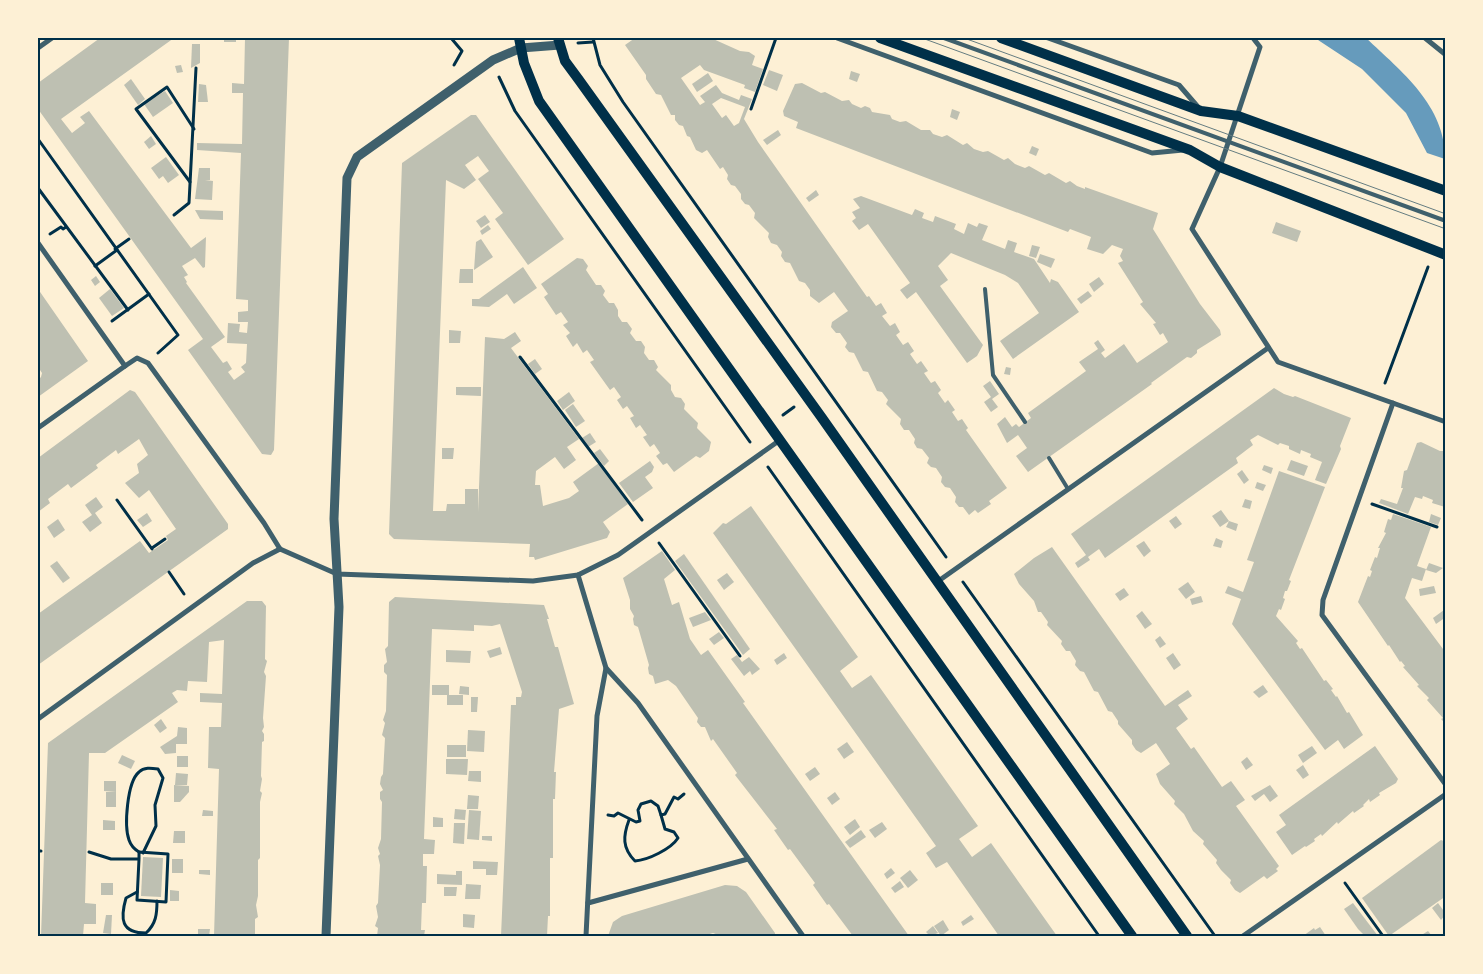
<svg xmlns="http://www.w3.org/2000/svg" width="1483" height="974" viewBox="0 0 1483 974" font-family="Commissioner,sans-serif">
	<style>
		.water { fill: #669bbc }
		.building { fill: #bec0b2; fill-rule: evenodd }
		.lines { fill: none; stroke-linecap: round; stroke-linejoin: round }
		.path { stroke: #003049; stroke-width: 3 }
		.service { stroke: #3f606c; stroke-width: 4 }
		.minor { stroke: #3f606c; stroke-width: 5 }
		.tertiary { stroke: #3f606c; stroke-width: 9 }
		.secondary { stroke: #003049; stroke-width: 10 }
		.tram { stroke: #657d81; stroke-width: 1 }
		.neatline { fill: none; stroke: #003049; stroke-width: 2 }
	</style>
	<rect width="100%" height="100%" fill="#fdf0d5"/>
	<!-- water -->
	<path class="water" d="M1315 38H1366C1401 71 1446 106 1445 159L1427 153 1406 113 1362 69Z"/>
	<!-- building -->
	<g class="building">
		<path d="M100 38H174L61 119 72 133 85 123 80 117 89 111 191 248 206 237 205 267 203 268 195 258 182 266 188 275 184 277 187 282 186 283 225 337 211 347 223 363 227 361 232 369 228 372 234 380 245 372 241 367 246 363 247 344 227 343 228 323 240 324 239 332 247 333 248 322H238V312L248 311V300L236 299 241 153 197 150V143L242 144 243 93H232V83L244 84 245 38H289L274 450 271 455 262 454 188 350 203 339 38 109V83Z"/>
		<rect x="224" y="38" width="12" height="4"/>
		<path d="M635 38H711L740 51 749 52 755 56 752 65 763 69 755 92 744 88 745 85 704 70 700 65 681 78 700 105 705 102 700 96 716 85 722 93 739 100 741 95 752 99 744 119 758 142 867 297 869 296 876 306 881 303 887 313 882 316 890 326 895 323 900 332 896 335 903 345 908 342 914 351 910 354 917 364 921 361 928 371 924 373 931 383 935 381 941 390 938 393 945 403 948 400 955 410 952 412 958 421 962 419 968 428 966 430 1007 488 989 501 991 504 978 513 975 510 969 515 963 507H959L955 502 956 497 950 488 945 487 941 482 942 477 936 468 931 467 927 463 929 458 922 449 917 448 914 443 915 439 909 430H904L900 424 901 419 886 404 888 400 882 392 877 391 868 372 863 371 854 353 849 352 845 347 847 343 840 333H836L831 327 832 322 848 311 834 292 819 303 810 296V290L805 283 799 281 790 263 785 262 781 256 782 252 777 245 771 243 768 237 769 233 754 218 755 213 749 205 745 204 741 199V194L735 186 731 185 727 179 728 175 723 167 720 169 707 150 702 153 696 150 690 137 687 136 683 126 679 125 675 120V115H671L661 95 656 94 646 79V75L625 45ZM721 98 745 107 739 123 734 126 726 115 722 118 712 104Z"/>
		<path d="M192 44H200V63L191 68Z"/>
		<path d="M181 65 183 72 177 73 175 66Z"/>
		<path d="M769 70 783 75 777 91 763 85Z"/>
		<path d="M851 71 860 74 857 82 849 79Z"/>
		<path d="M708 73 713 81 697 92 692 84Z"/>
		<path d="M131 79 145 99 138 105 124 85Z"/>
		<path d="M802 83 821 93 825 92 842 101 849 100 852 104 861 108 865 106 870 108 872 112 890 115 892 119 900 122 906 121 921 130H930L933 134 942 137 947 135 963 145 967 143 974 149 983 152 988 151 1004 160 1008 158 1015 164 1025 168 1029 166 1045 175 1049 173 1066 183 1070 181 1077 186 1085 189V187L1158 213 1153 229 1200 304 1220 330 1221 335 1197 350V353L1191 358 1187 357 1151 383 1152 384 1028 472 1016 456 1027 448 1018 435 1007 443 997 424 1005 417 1012 427 1016 424 1019 427 1031 418 1028 413 1086 371 1079 362 1098 349 1094 343 1098 340 1105 350 1101 353 1105 358 1124 344 1137 363 1168 342 1163 333 1160 335 1153 324 1156 323 1140 304 1143 302 1118 263 1123 261 1120 256 1123 249 1112 245 1103 254 1087 249 1091 237 1070 229 1068 232 796 128 798 122 784 116 783 111 795 84Z"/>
		<path d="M199 84 206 85 208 102H198Z"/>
		<path d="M165 91 173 103 153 117 144 104Z"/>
		<path d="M952 109 960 112 957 120 950 117Z"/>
		<path d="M471 115H476L564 239 528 265 495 219 503 213 478 179 489 171 478 156 465 165 476 180 464 189 446 180 433 511H446L447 504H465V489H478V512L485 337 504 339 515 332 521 341 511 348 579 439 567 447 576 460 564 469 555 457 536 471 535 485H540L543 506 569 498 579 491 573 482 599 463 628 504 603 522 610 532 607 538 535 560 534 557H529L530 544 394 539 389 534 402 163Z"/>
		<path d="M778 130 781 135 767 145 763 140Z"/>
		<path d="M151 136 156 144 149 149 144 142Z"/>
		<path d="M1032 146 1039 149 1036 156 1029 153Z"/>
		<path d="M166 157 179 175 168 183 163 176 159 179 151 168Z"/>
		<path d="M199 168H210V180H205L213 181 212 200 195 199Z"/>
		<path d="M816 190 819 195 809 202 806 198Z"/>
		<path d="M861 196 912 215 915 209 924 213 922 218 933 222 935 216 956 224 954 229 964 234 968 223 977 227 979 223 988 226 982 240 1005 249 1008 240 1017 243 1014 252 1034 259 1050 283 1051 279 1058 282 1079 312 1013 359 1000 341 1039 313 1018 283 1005 275 951 253 938 266 948 280 940 286 983 345 977 356 967 363 916 292 907 299 900 290 910 283 868 224 859 230 852 221 856 218 852 212 860 208 853 199Z"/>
		<path d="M195 210 223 211V220L200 219Z"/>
		<path d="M485 215 490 222 481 228 476 221Z"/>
		<path d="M1276 222 1301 231 1297 242 1272 233Z"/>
		<path d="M488 225 491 229 482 235 480 231Z"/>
		<path d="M481 239 493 257 474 270 476 242Z"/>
		<path d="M1032 245 1040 247 1036 258 1029 256Z"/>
		<path d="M1040 254 1055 259 1051 268 1037 262Z"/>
		<path d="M577 258 583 259 588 266 586 270 596 285H601L605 291 603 295 609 303H614L618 310V316L622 322H627L632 329 630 333 636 341H641L645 347 644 353 649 360H654L658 367 656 370 671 385V390L675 397 681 398 685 404 684 409 698 423 697 428 711 442 709 451 700 458 696 456 674 472 667 463 663 465 656 456 660 453 654 444 650 447 643 437 647 435 640 425 636 428 630 418 634 416 627 406 623 409 617 400 621 397 614 387 610 390 590 362 594 360 587 350 583 353 577 343 573 347 566 336 570 333 563 325 568 322 561 312 556 315 544 297 548 294 541 284Z"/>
		<path d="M523 267 537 288 514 304 507 294 489 307 472 306V299H479Z"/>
		<path d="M460 269H473V283H459Z"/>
		<path d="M96 276 100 282 95 286 91 280Z"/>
		<path d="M1099 277 1104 284 1094 292 1089 284Z"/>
		<path d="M38 289 88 361 38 397V380L41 377 42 373 38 367Z"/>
		<path d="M110 289 124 308 112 316 99 298Z"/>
		<path d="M1088 291 1092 296 1081 304 1077 299Z"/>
		<path d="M449 330 461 331 460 343H449Z"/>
		<path d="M535 359 542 369 535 374 528 364Z"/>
		<path d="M1006 367 1011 368 1010 375 1004 374Z"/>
		<path d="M990 381 999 394 992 399 998 407 991 412 984 402 991 397 983 386Z"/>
		<path d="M456 387H481V396L456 395Z"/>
		<path d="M1274 388 1284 394 1293 397 1295 396 1351 418 1340 446 1341 449 1326 484 1315 480 1322 462 1310 457 1311 454 1301 450 1300 454 1289 449V446L1280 443 1278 445 1258 435 1250 440 1253 445 1236 458 1238 463 1105 558 1099 549 1088 557 1090 560 1078 568 1075 563 1086 555 1071 534Z"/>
		<path d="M130 390 135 392 228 524V529L38 665V614L140 541 149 553 168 540 166 536 176 529 149 490 139 498 125 483 139 473 137 464 148 455 139 439 118 454 116 450 96 465 98 468 71 488 68 484 48 499 50 503 38 512V458Z"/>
		<path d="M569 392 575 401 563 410 557 401Z"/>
		<path d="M573 404 585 421 576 427 565 410Z"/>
		<path d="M590 433 596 442 588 447 582 438Z"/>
		<path d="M1421 442 1440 451H1446L1445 507 1432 503 1433 500 1423 496 1422 499 1415 497 1408 514 1379 503 1381 499 1397 504 1403 488H1401L1404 471 1407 470 1417 443Z"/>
		<path d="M442 448H454L453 459H442Z"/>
		<path d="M600 449 609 461 604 466 594 453Z"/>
		<path d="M1291 460 1308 466 1304 476 1287 470Z"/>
		<path d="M650 461 654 467 652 472 645 477 653 488 633 502 619 483Z"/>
		<path d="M1264 465 1273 468 1271 474 1262 470Z"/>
		<path d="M1242 470 1249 480 1244 484 1237 474Z"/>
		<path d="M1279 471 1325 487 1289 580 1291 581 1287 591H1285L1283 598 1285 599 1281 610 1279 609 1276 616 1298 641 1296 643 1300 649 1302 648 1324 681 1326 680 1333 689 1331 690 1336 697 1337 696 1347 713 1349 712 1363 735 1344 749 1338 740 1325 750 1232 624 1241 599 1225 593 1228 586 1243 592 1254 562 1247 560Z"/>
		<path d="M1257 482 1266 485 1263 491 1255 488Z"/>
		<path d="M96 497 103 507 95 513 102 523 90 532 82 522 92 515 85 505Z"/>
		<path d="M1245 499 1252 501 1250 509 1242 507Z"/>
		<path d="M751 506 858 657 840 671 852 688 871 675 978 826 959 839 972 857 991 843 1057 936H999L947 862 936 868 926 853 936 846 713 533 723 523 726 524Z"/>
		<path d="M1221 510 1229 521 1238 524 1236 531 1226 527 1229 521 1220 527 1212 516Z"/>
		<path d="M147 513 152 521 143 527 137 520Z"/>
		<path d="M1393 514 1431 527 1417 566 1426 569 1422 581 1412 578 1405 598 1446 653V724L1441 719 1443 718 1427 700 1429 698 1417 686 1419 685 1403 667 1405 666 1401 661 1400 662 1389 645 1388 646 1358 602 1368 576 1370 577 1372 571 1370 570 1375 557 1377 558 1380 548H1378L1386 533 1384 532 1388 519 1391 520Z"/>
		<path d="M1431 514 1441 518 1438 525 1429 522Z"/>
		<path d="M1176 516 1182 524 1175 529 1169 521Z"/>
		<path d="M58 519 65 530 54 538 47 527Z"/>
		<path d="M1216 538 1223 541 1221 548 1213 546Z"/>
		<path d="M1144 541 1151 551 1144 557 1136 546Z"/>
		<path d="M1052 547 1165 706 1188 690 1192 696 1178 705 1188 719 1176 728 1191 749 1194 747 1222 787 1231 781 1245 800 1236 806 1279 866 1276 869 1278 871 1267 879 1264 876 1240 893 1235 890 1230 883 1231 880 1221 870 1216 863 1217 860 1203 844 1204 841 1193 831 1184 814 1174 804 1175 801 1160 784 1156 774 1170 764 1156 743 1141 753 1136 750 1132 744V740L1118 724V721L1112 712 1108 711 1098 692 1094 691 1084 672 1080 671 1075 665 1076 661 1070 651H1066L1061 644 1062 641 1047 625 1048 622 1041 612H1038L1034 601 1019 584 1014 574 1034 558Z"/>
		<path d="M662 551 675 570 664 579 672 605 679 602 690 639 701 655 708 650 745 702 743 703 909 936H853L829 904 827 905 813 885 815 883 790 849 788 850 774 830 777 829 735 775 737 773 713 739 711 741 705 727H701L697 722 698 718 676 686 668 680 655 684 653 676 649 674 648 668 649 665 638 627 634 625 633 619 634 616 630 609V600L623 578Z"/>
		<path d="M684 554 750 649 743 655 675 561Z"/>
		<path d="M57 561 70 578 63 583 50 566Z"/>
		<path d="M1429 563 1443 568 1436 573 1426 570Z"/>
		<path d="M727 573 734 582 724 590 717 580Z"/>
		<path d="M1188 582 1195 592 1186 599 1178 589Z"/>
		<path d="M1434 586 1436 593 1420 596 1419 589Z"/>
		<path d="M1124 588 1129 595 1120 601 1115 594Z"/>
		<path d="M1201 596 1203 602 1192 605 1190 599Z"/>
		<path d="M395 597 544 605 549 619H547L555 647H558L574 704 559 709 554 772H556L555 799H553V858H550V916H548L547 936H501L511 705H516V697H521L522 692 500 624 492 626 474 625V631L432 629 424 839 435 840 434 854H423V866H427L426 903H422L421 930H425L424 936H377L378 928 375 926 378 917 376 906 378 903 380 865 378 856 380 854 378 848 381 839 382 802 380 799V792L383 790 380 784 381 777 383 774 385 738 382 735 385 723 383 720 386 711 387 675 384 672V665L387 662 385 649 388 646 389 602Z"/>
		<path d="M247 601H262L266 606 265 659 267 661 264 672 266 676 263 718 264 727 262 731 264 734V741L262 742 261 776 262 779 260 791 262 793 260 802V858L258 860V896L256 905 258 917 255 919V936H214L219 769 208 768 209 727H221L222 703 200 702V693L222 694 224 640 209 642 207 682 188 681 187 691 177 690 172 693 178 702 105 753H89L85 903 96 904V924H84L83 936H41L48 743Z"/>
		<path d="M1444 610 1446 617 1436 624 1433 618Z"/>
		<path d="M1142 611 1152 624 1145 629 1136 616Z"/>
		<path d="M705 612 711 620 693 627 689 618Z"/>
		<path d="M719 632 724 638 714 645 709 639Z"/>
		<path d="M1160 636 1166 644 1160 648 1155 640Z"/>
		<path d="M500 647 502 654 490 658 487 651Z"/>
		<path d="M446 650 471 651 470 663 446 662Z"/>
		<path d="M784 653 787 658 777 665 774 660Z"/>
		<path d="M1173 653 1181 665 1174 670 1166 658Z"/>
		<path d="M737 655 742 662 749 657 760 669 752 675 750 671 744 676 731 659Z"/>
		<rect x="432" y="685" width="17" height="10"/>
		<path d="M1263 685 1268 692 1259 698 1253 692Z"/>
		<path d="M460 686 469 687V695L459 694Z"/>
		<rect x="447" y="695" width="16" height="10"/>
		<path d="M471 697H478L477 712H471Z"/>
		<path d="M161 719 167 728 160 733 154 725Z"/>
		<path d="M178 727 187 728V744H176V753L165 754 160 747 177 736Z"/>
		<path d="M468 730 485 731 484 752 467 751Z"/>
		<path d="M847 742 854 752 844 759 837 749Z"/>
		<rect x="447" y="745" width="19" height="12"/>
		<path d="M1312 746 1317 753 1303 763 1298 755Z"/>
		<path d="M1375 746 1398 779 1396 783 1379 793 1380 795 1370 802 1369 799 1363 805 1364 806 1354 813 1353 811 1338 824 1337 822 1322 836 1321 834 1314 839 1315 841 1306 847 1305 846 1292 855 1276 832 1286 825 1279 815Z"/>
		<path d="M122 755 135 761 131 769 118 763Z"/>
		<rect x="177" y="756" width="11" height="11"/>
		<path d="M1247 757 1253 765 1246 770 1241 762Z"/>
		<path d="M446 759H468L467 775 446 774Z"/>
		<path d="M1303 765 1309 775 1303 779 1296 770Z"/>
		<path d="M815 767 820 774 810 781 805 774Z"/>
		<path d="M469 771H481V782L468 781Z"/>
		<path d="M176 773 188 774 187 785H175Z"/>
		<path d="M104 781H116V792L104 791Z"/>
		<path d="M174 785 189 786V792L180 802H174Z"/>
		<path d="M1270 785 1278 796 1270 802 1264 794 1255 801 1251 796Z"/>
		<rect x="106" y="792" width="10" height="15"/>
		<path d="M835 792 840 799 832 805 827 798Z"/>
		<path d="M468 795 479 796 478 809H467Z"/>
		<path d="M455 809 466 810 465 820 454 819Z"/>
		<path d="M203 810 213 811V816H202Z"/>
		<path d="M469 810 481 811 479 840 467 839Z"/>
		<path d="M433 817 443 818V827H433Z"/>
		<path d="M855 819 860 827 850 835 844 827Z"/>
		<path d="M103 820 115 821V830H103Z"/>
		<path d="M882 822 887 829 875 838 869 830Z"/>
		<path d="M454 823H465L464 844 453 843Z"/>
		<path d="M861 830 866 837 850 848 845 842Z"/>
		<path d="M174 831H185V843H173Z"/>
		<path d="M482 836H492V841L482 840Z"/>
		<path d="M1441 840 1446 842V896L1389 936 1362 898Z"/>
		<path d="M143 857 163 858 161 897 141 896Z"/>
		<rect x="172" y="859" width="11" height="14"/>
		<path d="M473 861 498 862 497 875H486V869H473Z"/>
		<path d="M891 868 895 873 887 879 884 874Z"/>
		<path d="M199 870H210V875L199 874Z"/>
		<path d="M910 870 918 880 908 888 900 878Z"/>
		<path d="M456 871H462V885L437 884V874L456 875Z"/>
		<path d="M900 881 904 887 895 893 891 888Z"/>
		<rect x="101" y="883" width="12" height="12"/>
		<path d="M466 884 481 885 480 899H465Z"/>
		<path d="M725 885 737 886 746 892 775 933V936H721L713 933 703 936H608L613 922 622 916Z"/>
		<path d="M444 887H457L456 896H444Z"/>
		<path d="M170 890 179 891V901H170Z"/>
		<path d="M1353 903 1378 936H1365L1358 929 1344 909Z"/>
		<path d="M1438 903 1446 914 1441 920 1432 908Z"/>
		<path d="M463 914 475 915 474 928 463 927Z"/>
		<path d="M106 915H112L111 934 103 933Z"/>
		<path d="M971 915 974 919 963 926 961 922Z"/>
		<path d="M943 920 949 930 941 936 934 926Z"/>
		<path d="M933 926 938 933 930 936 926 932Z"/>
		<path d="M1320 927 1326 936H1303L1314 928 1315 930Z"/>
		<path d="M198 929H210L209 936H198Z"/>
		<path d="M1428 931 1432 936H1420Z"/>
	</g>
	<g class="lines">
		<!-- path -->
		<g class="path">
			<path d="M451 38 462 51 454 65"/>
			<path d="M593 38 600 65 623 102 946 557"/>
			<path d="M578 43 593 42"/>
			<path d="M499 77 515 111 750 442"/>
			<path d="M751 109 776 38"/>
			<path d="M38 139 178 335 158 353"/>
			<path d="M190 182 136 109 167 87 194 129"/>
			<path d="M38 188 128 310"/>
			<path d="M174 215 189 203 196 68"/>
			<path d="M50 234 61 227 63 229 66 227"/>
			<path d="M115 249 129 239"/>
			<path d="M95 266 117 250"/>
			<path d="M112 321 149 294"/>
			<path d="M520 357 642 520"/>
			<path d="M1385 383 1428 267"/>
			<path d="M783 415 794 407"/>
			<path d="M768 467 1099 936"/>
			<path d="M117 500 152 549"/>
			<path d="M1372 504 1437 527"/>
			<path d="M659 543 740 656"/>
			<path d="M152 548 165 539"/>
			<path d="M169 572 184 594"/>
			<path d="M963 582 1215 936"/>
			<path d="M608 815 614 816 618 813 636 822 640 821 638 810 641 804 651 801 658 806 661 815 665 814 674 797 678 799 684 794"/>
			<path d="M629 820C623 836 622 848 635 861 648 860 671 849 678 838L674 832 665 829 661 815"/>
			<path d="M38 851H41"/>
			<path d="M89 852 111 859H139L137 900 166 902 168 854 139 852V859"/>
			<path d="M139 852C134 849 131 846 129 840 124 826 127 782 139 772 144 767 151 768 158 769L163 778 155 805 156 826 143 853"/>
			<path d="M1345 883 1383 936"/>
			<path d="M137 892 126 898C120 919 121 933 146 933 156 924 157 914 157 901"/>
		</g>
		<!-- service -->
		<g class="service">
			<path d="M944 38 1446 221"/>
			<path d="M985 289 993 375 1025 422"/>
			<path d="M1049 458 1068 489"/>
		</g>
		<!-- minor -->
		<g class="minor">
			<path d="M837 38 1152 153 1183 150"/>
			<path d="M1048 38 1179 85 1198 107"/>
			<path d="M1253 38 1260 47 1220 167 1192 229 1278 362 1446 422"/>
			<path d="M1425 38 1446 55"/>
			<path d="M38 48 52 38"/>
			<path d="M38 243 125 366 137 358 148 363 264 523 280 549"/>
			<path d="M1393 403 1323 600 1322 615 1446 785"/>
			<path d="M38 428 125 366"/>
			<path d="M280 549 337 574 533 581 578 575 618 555 780 440"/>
			<path d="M578 575 606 668 638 703 803 936"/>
			<path d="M937 582 1268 348"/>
			<path d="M38 719 253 563 280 549"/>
			<path d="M588 903 748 859"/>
			<path d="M586 936 597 716 606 668"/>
			<path d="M1243 936 1446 794"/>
		</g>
		<!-- tertiary -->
		<path class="tertiary" d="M326 936 339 607 334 519 347 178 357 157 493 60 521 48 560 45"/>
		<!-- secondary -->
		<g class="secondary">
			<path d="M519 38 524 63 539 101 1132 936"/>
			<path d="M558 38 565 61 579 80 822 418 1187 936"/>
			<path d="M880 38 1190 150 1220 167 1446 255"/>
			<path d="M1001 38 1201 111 1238 116 1446 191"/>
		</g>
		<!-- tram -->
		<g class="tram">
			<path d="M922 38 1446 229"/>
			<path d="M964 38 1446 214"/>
		</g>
	</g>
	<!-- border -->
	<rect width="1483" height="974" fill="none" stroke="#fdf0d5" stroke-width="78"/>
	<rect x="39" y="39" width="1405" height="896" class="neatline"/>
</svg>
